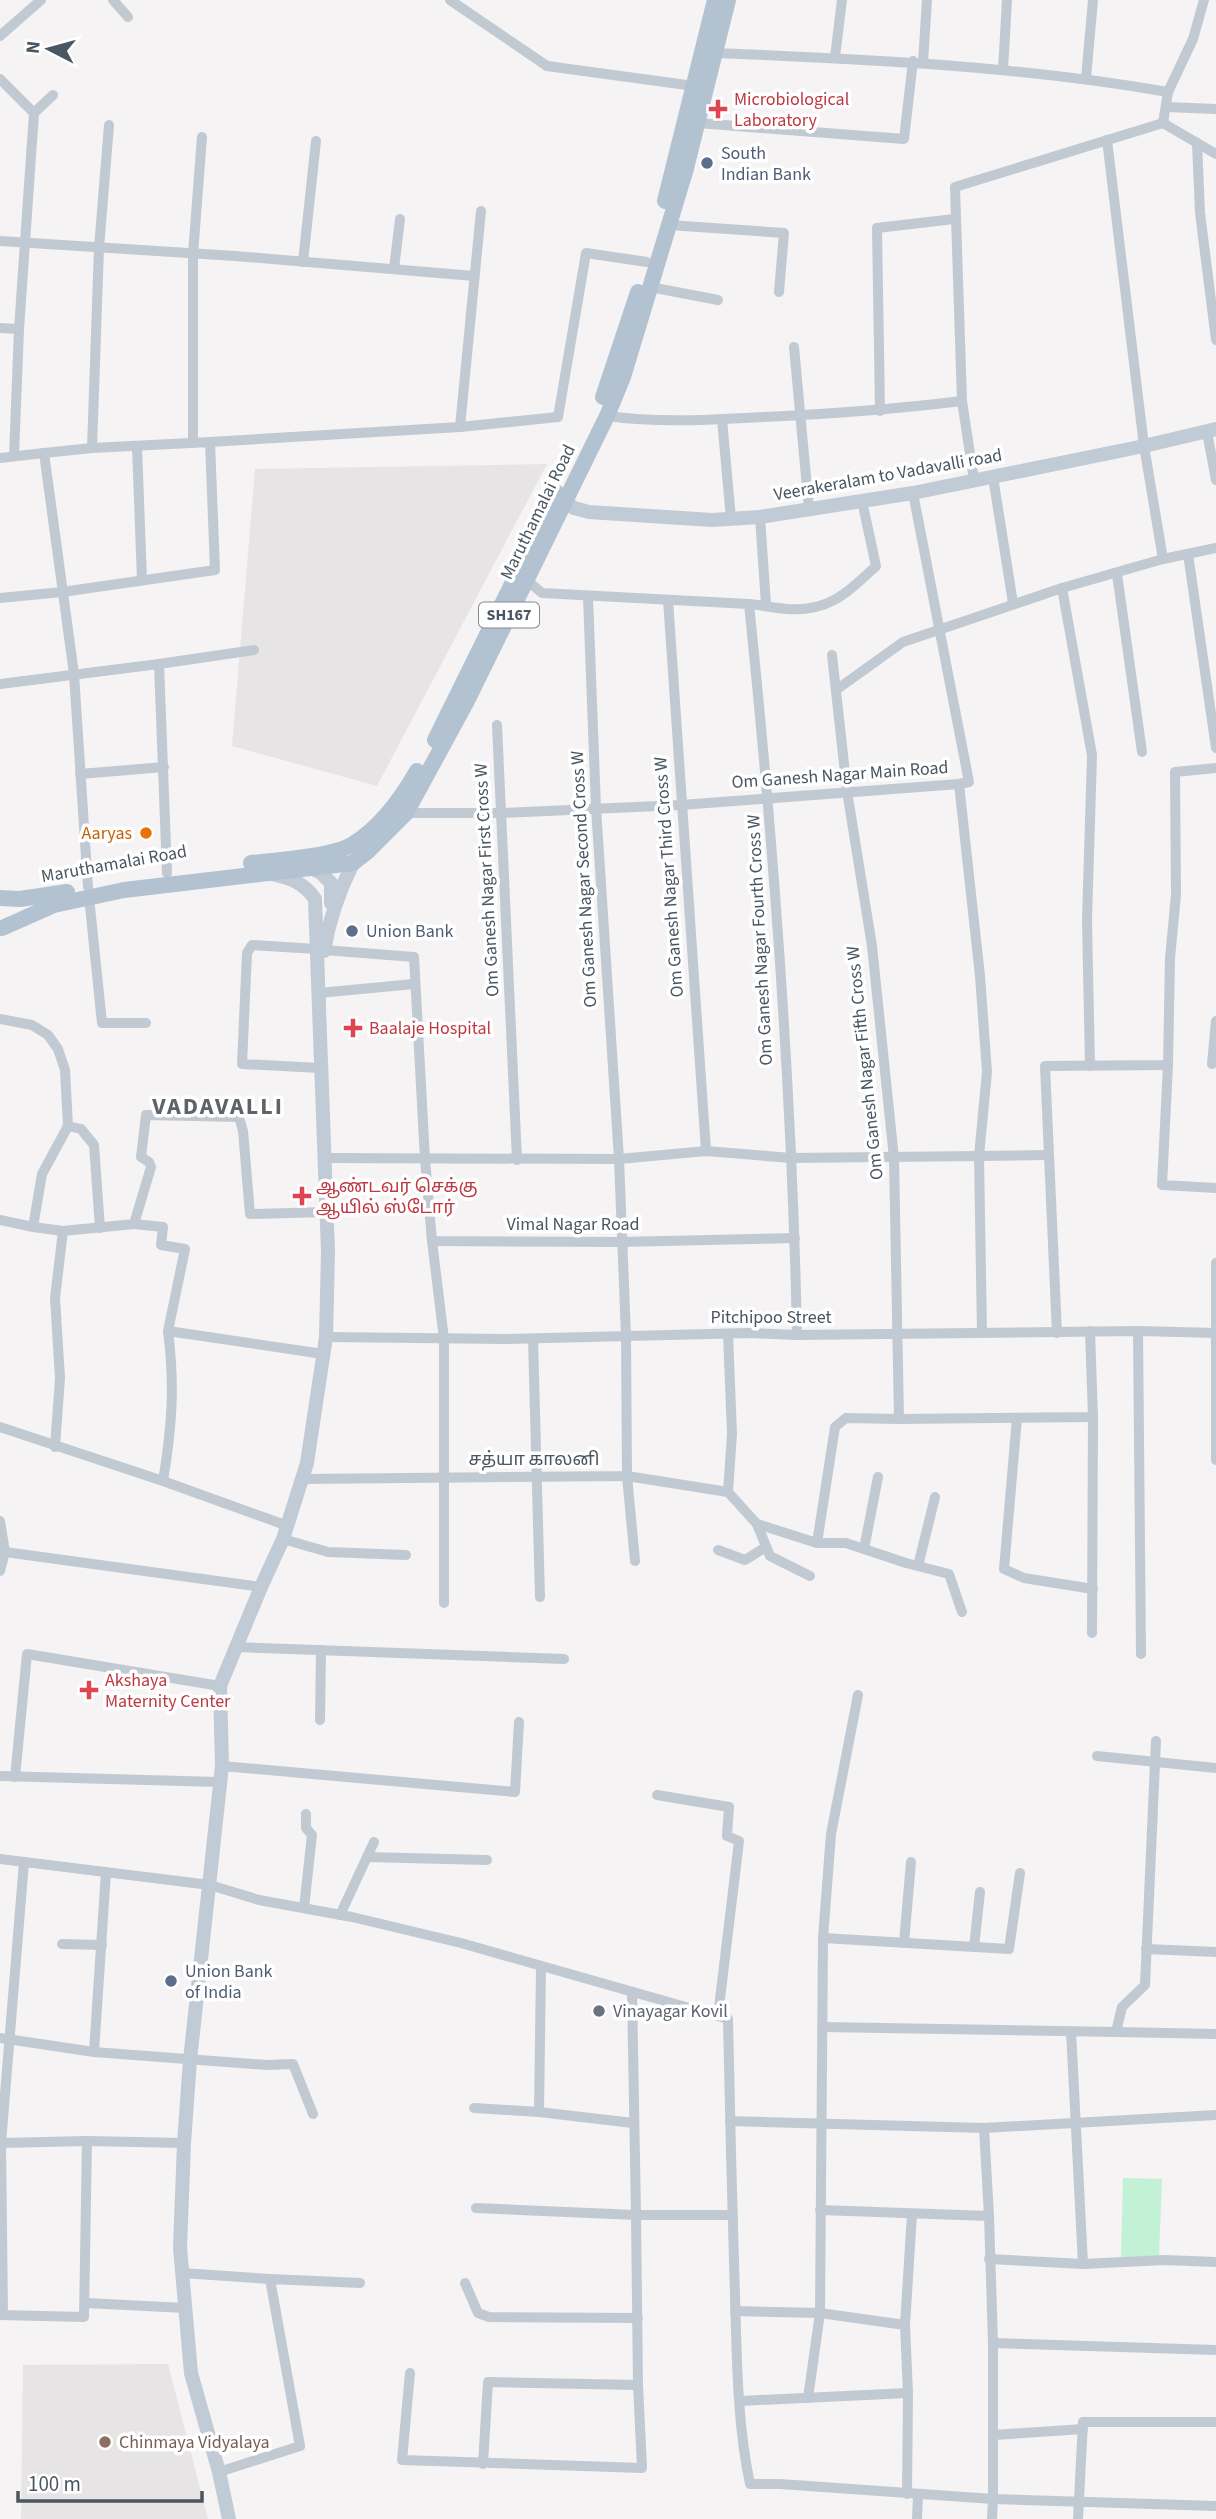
<svg xmlns="http://www.w3.org/2000/svg" width="1216" height="2519" viewBox="0 0 1216 2519" font-family="'Source Sans 3','Noto Sans Tamil',sans-serif">
	<style>
		.education { fill: #e6e4e5 }
		.green { fill: #c3f1d5 }
		.lines { fill: none; stroke-linecap: round; stroke-linejoin: round }
		.street { stroke: #c1cad2; stroke-width: 10 }
		.secondary { stroke: #c1cbd6; stroke-width: 14 }
		.primary { stroke: #b3c2d1; stroke-width: 16 }
		.health-dot { fill: #e0444e; stroke: #fff; stroke-width: 2.5 }
		.service-dot { fill: #5c6f8a; stroke: #fff; stroke-width: 2.5 }
		.food-dot { fill: #e8710a; stroke: #fff; stroke-width: 2.5 }
		.worship-dot { fill: #6b7280; stroke: #fff; stroke-width: 2.5 }
		.education-dot { fill: #8d6e63; stroke: #fff; stroke-width: 2.5 }
		.labels { text-anchor: middle; dominant-baseline: central; stroke-width: 7; stroke-linejoin: round; paint-order: stroke }
		.shield { fill: #fff; stroke: #808990; stroke-width: 2 }
		.shield-label { font-size: 16px; font-weight: bold; fill: #4a5661 }
		.health-label { font-size: 18px; fill: #be3a42; stroke: #fff; text-anchor: start }
		.service-label { font-size: 18px; fill: #4e5e75; stroke: #fff; text-anchor: start }
		.street-label { font-size: 18px; fill: #4a5661; stroke: #fff }
		.food-label { font-size: 18px; fill: #c56008; stroke: #fff; text-anchor: end }
		.worship-label { font-size: 18px; fill: #5b616d; stroke: #fff; text-anchor: start }
		.education-label { font-size: 18px; fill: #785e54; stroke: #fff; text-anchor: start }
		.district-label { font-size: 24px; font-weight: bold; letter-spacing: 2px; fill: #5f6368; stroke: #fff }
	</style>
	<rect width="100%" height="100%" fill="#f5f3f3"/>
	<!-- education -->
	<g class="education">
		<path d="M547 464 377 786 232 746 255 469Z"/>
		<path d="M168 2364 208 2519H21L23 2365Z"/>
	</g>
	<!-- green -->
	<path class="green" d="M1123 2178 1162 2179 1159 2257 1121 2258Z"/>
	<g class="lines">
		<!-- street -->
		<g class="street">
			<path d="M113 0 128 17"/>
			<path d="M450 0 547 66 694 86"/>
			<path d="M0 36 41 0"/>
			<path d="M715 53C867 59 1018 66 1168 92L1193 39 1204 0"/>
			<path d="M835 57 842 0"/>
			<path d="M923 62 927 0"/>
			<path d="M1003 70 1007 0"/>
			<path d="M1086 78 1093 0"/>
			<path d="M0 79 34 113 53 95"/>
			<path d="M1166 107 1216 109"/>
			<path d="M698 123 904 139 913 61"/>
			<path d="M1163 123 1216 154"/>
			<path d="M1197 143 1200 213 1216 340"/>
			<path d="M669 225 784 233 779 292"/>
			<path d="M0 241 235 256 474 276"/>
			<path d="M303 262 316 141"/>
			<path d="M394 269 400 219"/>
			<path d="M650 287 718 300"/>
			<path d="M0 328 19 329"/>
			<path d="M794 347 809 509"/>
			<path d="M880 411 877 228 954 219"/>
			<path d="M607 416C658 423 711 420 763 417 830 414 896 409 962 401"/>
			<path d="M722 419 731 519"/>
			<path d="M460 427 481 211"/>
			<path d="M1207 432 1216 480"/>
			<path d="M210 442 460 427 558 417 586 253 647 262"/>
			<path d="M193 443V254L202 137"/>
			<path d="M137 447 142 580"/>
			<path d="M92 448 99 248 109 125"/>
			<path d="M14 456 19 329 34 113"/>
			<path d="M0 458 44 453 74 674 88 887"/>
			<path d="M993 477 1013 603"/>
			<path d="M974 480 962 401 955 187 1163 123 1168 92"/>
			<path d="M913 493 969 782 959 784"/>
			<path d="M760 517 766 605"/>
			<path d="M1188 554 1216 748"/>
			<path d="M1163 559 1216 548"/>
			<path d="M1117 574 1142 752"/>
			<path d="M522 576 542 593 749 604C774 847 792 1091 797 1335"/>
			<path d="M1062 588 1163 559 1144 446 1107 140"/>
			<path d="M0 598 62 592 215 570 210 442 92 448 44 453"/>
			<path d="M668 600 706 1151"/>
			<path d="M749 604C762 605 774 608 787 609 829 612 847 593 876 566L862 501"/>
			<path d="M832 655 847 791 872 946 894 1158 899 1419 1093 1417 1090 1331"/>
			<path d="M159 664 254 650"/>
			<path d="M0 684 159 664 167 873"/>
			<path d="M836 690 903 642 1062 588 1092 755 1087 920 1090 1066"/>
			<path d="M497 725 517 1160"/>
			<path d="M80 774 164 767"/>
			<path d="M406 813H502L681 805 959 784 980 976 987 1072 979 1156 1048 1155"/>
			<path d="M89 897 102 1023H146"/>
			<path d="M317 949 252 945 247 953 242 1064 320 1068"/>
			<path d="M324 950 414 957 425 1159 432 1241 620 1242 795 1238"/>
			<path d="M319 993 414 984"/>
			<path d="M0 1019 32 1025 48 1035 58 1049 65 1070 68 1126 42 1174 33 1227 63 1231 134 1224 151 1167 149 1162 141 1157 146 1115 239 1117 243 1131 250 1214 326 1212"/>
			<path d="M1212 1064 1216 1021"/>
			<path d="M1168 1065 1162 1185 1216 1188"/>
			<path d="M68 1126 81 1129 94 1145 100 1228"/>
			<path d="M324 1158 619 1159 706 1151 791 1158 979 1156 982 1332"/>
			<path d="M0 1220 33 1227"/>
			<path d="M134 1224 163 1227 161 1245 185 1249 168 1331"/>
			<path d="M432 1241 444 1339V1603"/>
			<path d="M1216 1263V1460"/>
			<path d="M1138 1331 1141 1654"/>
			<path d="M1057 1333 1045 1066 1168 1065 1170 958 1176 895 1175 772 1216 768"/>
			<path d="M728 1334 732 1434 728 1492"/>
			<path d="M326 1337 505 1339 749 1333 797 1335 1138 1331 1216 1333"/>
			<path d="M533 1339 540 1597"/>
			<path d="M1017 1418 1004 1569 1024 1578 1093 1589"/>
			<path d="M0 1427 163 1481C172 1427 175 1386 168 1331L323 1354"/>
			<path d="M55 1447 60 1378 55 1298 63 1231"/>
			<path d="M302 1479 627 1476 626 1336 619 1159 596 808 588 597"/>
			<path d="M163 1481 288 1526"/>
			<path d="M0 1521 5 1552 0 1571"/>
			<path d="M757 1524 770 1556 810 1576"/>
			<path d="M283 1539 328 1552 406 1555"/>
			<path d="M817 1543 835 1427 846 1418 899 1419"/>
			<path d="M864 1549 878 1477"/>
			<path d="M718 1550 745 1560 766 1547"/>
			<path d="M5 1552 261 1587"/>
			<path d="M635 1561 627 1476 728 1492 757 1524 817 1543H846L906 1563 949 1574 962 1612"/>
			<path d="M918 1566 935 1497"/>
			<path d="M1092 1633 1093 1417"/>
			<path d="M236 1647 564 1659"/>
			<path d="M320 1720 321 1650"/>
			<path d="M1097 1756 1216 1768"/>
			<path d="M222 1766 515 1792 519 1722"/>
			<path d="M0 1776 219 1782"/>
			<path d="M15 1777 27 1654 220 1686"/>
			<path d="M657 1795 729 1807 727 1836 739 1841 718 2016"/>
			<path d="M367 1857 487 1860"/>
			<path d="M0 1859 210 1885 259 1900 352 1917 461 1943 728 2019C730 2112 732 2204 735 2297 737 2359 737 2423 750 2484H780L993 2499V2343L1216 2350"/>
			<path d="M304 1908 312 1835 306 1828V1814"/>
			<path d="M340 1915 374 1842"/>
			<path d="M823 1938 1009 1949 1020 1873"/>
			<path d="M904 1943 911 1862"/>
			<path d="M62 1944 102 1945"/>
			<path d="M974 1947 980 1892"/>
			<path d="M1146 1949 1216 1952"/>
			<path d="M632 1992 636 2215H732"/>
			<path d="M822 2027 1116 2032 1122 2007 1145 1985 1156 1741"/>
			<path d="M1071 2031 1083 2264"/>
			<path d="M1116 2032 1216 2034"/>
			<path d="M0 2038 94 2052 267 2065 293 2064 313 2114"/>
			<path d="M94 2052 106 1872"/>
			<path d="M474 2108 539 2112 633 2123"/>
			<path d="M539 2112 541 1966"/>
			<path d="M730 2121 984 2128 1216 2115"/>
			<path d="M984 2128 989 2216 993 2343"/>
			<path d="M0 2143 87 2141 184 2143"/>
			<path d="M476 2208 636 2215 638 2385 488 2382 483 2464"/>
			<path d="M820 2210 989 2216"/>
			<path d="M989 2259 1083 2264 1165 2260 1216 2262"/>
			<path d="M182 2273 270 2279"/>
			<path d="M465 2283 478 2313 489 2317 638 2318"/>
			<path d="M86 2303 185 2308"/>
			<path d="M735 2311 820 2313 905 2325"/>
			<path d="M0 2315 84 2317 87 2141"/>
			<path d="M3 2315 1 2143 24 1862"/>
			<path d="M410 2373 402 2460 642 2468 638 2385"/>
			<path d="M808 2398 820 2313 823 1938 831 1834 858 1695"/>
			<path d="M740 2401 908 2393"/>
			<path d="M994 2435 1083 2429"/>
			<path d="M219 2472 300 2446 270 2279 360 2283"/>
			<path d="M907 2494 908 2393 905 2325 912 2214"/>
			<path d="M917 2519 918 2495"/>
			<path d="M992 2519 993 2499 1216 2506"/>
			<path d="M1078 2519 1083 2422H1216"/>
		</g>
		<!-- secondary -->
		<g class="secondary">
			<path d="M556 495 574 508 589 512 712 520 760 517 913 493 1144 446 1216 429"/>
			<path d="M307 866 321 873 331 883V903"/>
			<path d="M324 951C329 920 339 891 353 863"/>
			<path d="M229 2519 219 2472 191 2373 180 2248 184 2143 190 2060 222 1766 220 1686 261 1587 283 1539 307 1463 326 1337 328 1252 315 899C304 883 291 878 272 874"/>
		</g>
		<!-- primary -->
		<g class="primary">
			<path d="M665 201 715 0"/>
			<path d="M603 397 638 292"/>
			<path d="M435 740 557 493"/>
			<path d="M251 863C277 860 332 857 353 844 381 827 401 799 417 771"/>
			<path d="M0 898 20 899 67 892"/>
			<path d="M2 928 54 905 124 890 353 863 367 852 406 813 467 701 607 416 623 377 685 172 728 0"/>
		</g>
	</g>
	<!-- markers -->
	<g class="health-dot">
		<path d="M714.5 98.5h7v7h7v7h-7v7h-7v-7h-7v-7h7z"/>
		<path d="M349.5 1017.5h7v7h7v7h-7v7h-7v-7h-7v-7h7z"/>
		<path d="M298.5 1185.5h7v7h7v7h-7v7h-7v-7h-7v-7h7z"/>
		<path d="M85.5 1679.5h7v7h7v7h-7v7h-7v-7h-7v-7h7z"/>
	</g>
	<g class="service-dot">
		<circle cx="707" cy="163" r="7"/>
		<circle cx="352" cy="931" r="7"/>
		<circle cx="171" cy="1981" r="7"/>
	</g>
	<circle class="food-dot" cx="146" cy="833" r="7"/>
	<circle class="worship-dot" cx="599" cy="2011" r="7"/>
	<circle class="education-dot" cx="105" cy="2442" r="7"/>
	<g class="labels">
		<!-- shield labels -->
		<rect class="shield" x="479" y="602.5" width="60" height="25" rx="5"/>
		<g class="shield-label">
			<text x="509" y="615">SH167</text>
		</g>
		<!-- health labels -->
		<g class="health-label">
			<text x="734" y="99">Microbiological<tspan x="734" dy="21">Laboratory</tspan></text>
			<text x="369" y="1028">Baalaje Hospital</text>
			<text x="316" y="1186">ஆண்டவர் செக்கு<tspan x="316" dy="21">ஆயில் ஸ்டோர்</tspan></text>
			<text x="105" y="1680">Akshaya<tspan x="105" dy="21">Maternity Center</tspan></text>
		</g>
		<!-- service labels -->
		<g class="service-label">
			<text x="721" y="153">South<tspan x="721" dy="21">Indian Bank</tspan></text>
			<text x="366" y="931">Union Bank</text>
			<text x="185" y="1971">Union Bank<tspan x="185" dy="21">of India</tspan></text>
		</g>
		<!-- street labels -->
		<g class="street-label">
			<text transform="translate(888 475) rotate(-10)">Veerakeralam to Vadavalli road</text>
			<text transform="translate(538 512) rotate(-64)">Maruthamalai Road</text>
			<text transform="translate(840 775) rotate(-4)">Om Ganesh Nagar Main Road</text>
			<text transform="translate(114 864) rotate(-10)">Maruthamalai Road</text>
			<text transform="translate(669 877) rotate(-94)">Om Ganesh Nagar Third Cross W</text>
			<text transform="translate(584 879) rotate(-93)">Om Ganesh Nagar Second Cross W</text>
			<text transform="translate(487 880) rotate(-93)">Om Ganesh Nagar First Cross W</text>
			<text transform="translate(760 940) rotate(-93)">Om Ganesh Nagar Fourth Cross W</text>
			<text transform="translate(865 1063) rotate(-96)">Om Ganesh Nagar Fifth Cross W</text>
			<text x="573" y="1224">Vimal Nagar Road</text>
			<text x="771" y="1317">Pitchipoo Street</text>
			<text x="534" y="1459">சத்யா காலனி</text>
		</g>
		<!-- food labels -->
		<g class="food-label">
			<text x="132" y="833">Aaryas</text>
		</g>
		<!-- worship labels -->
		<g class="worship-label">
			<text x="613" y="2011">Vinayagar Kovil</text>
		</g>
		<!-- education labels -->
		<g class="education-label">
			<text x="119" y="2442">Chinmaya Vidyalaya</text>
		</g>
		<!-- district labels -->
		<g class="district-label">
			<text x="218" y="1106">VADAVALLI</text>
		</g>
	</g>
	<!-- north arrow -->
	<g transform="translate(49 49) rotate(276)" stroke="#ffffff" stroke-width="5" paint-order="stroke">
	<path d="M0-5L12 26L0 18L-12 26Z" fill="#4a5661"/>
	<text y="-10" font-size="19" font-weight="bold" text-anchor="middle" fill="#4a5661">N</text>
	</g>
	<!-- scale -->
	<path d="M18 2491v10h184v-10" fill="none" stroke="#4a5661" stroke-width="3.5"/>
	<text x="28" y="2491" font-size="21" fill="#4a5661" stroke="#ffffff" stroke-width="5" paint-order="stroke">100 m</text>
</svg>
